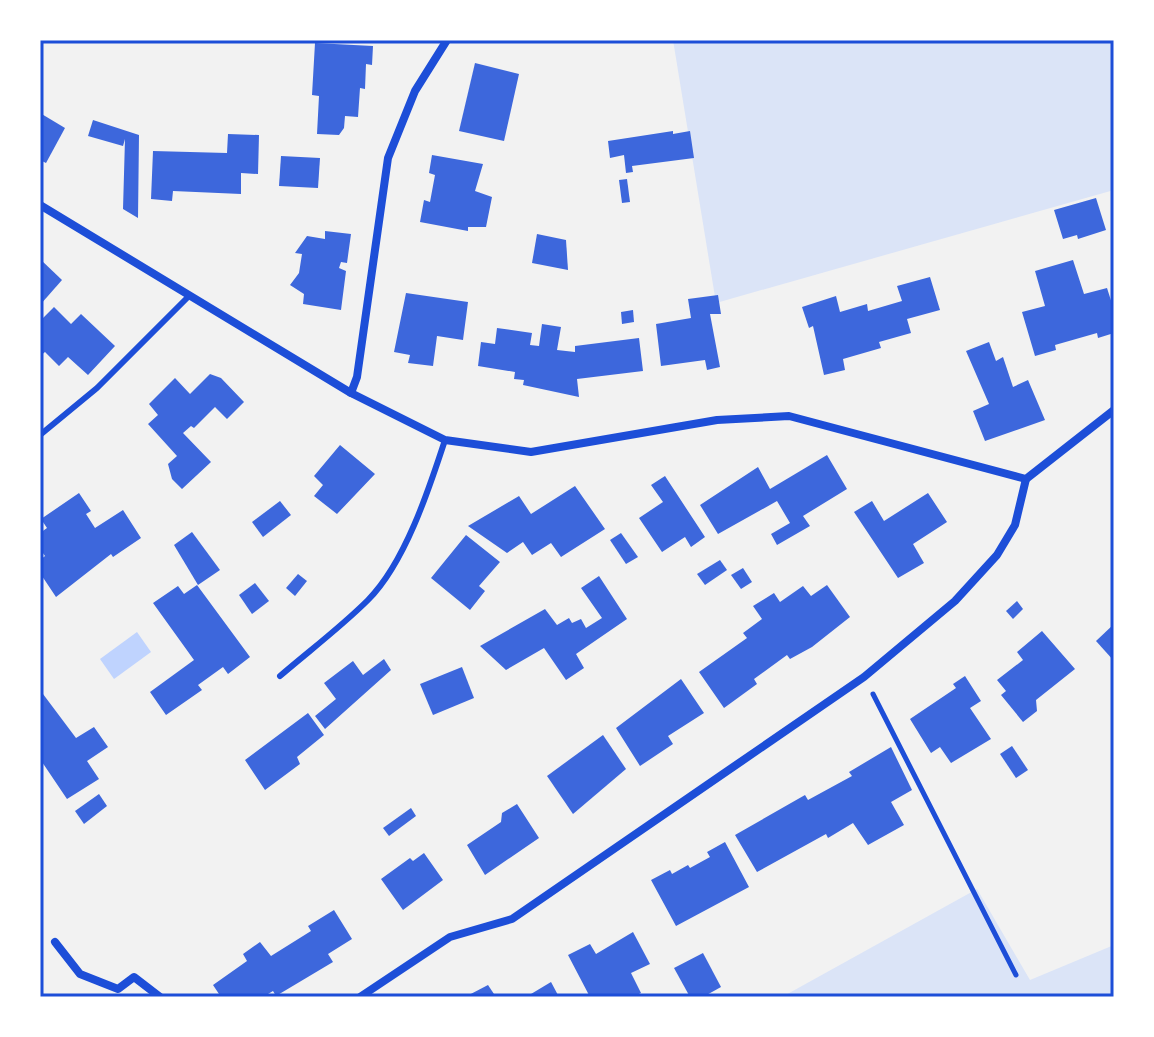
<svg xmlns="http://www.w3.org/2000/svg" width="1154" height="1037" viewBox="0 0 1154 1037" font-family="Signika,sans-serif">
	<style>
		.green { fill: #dbe4f7 }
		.water { fill: #bfd3fe }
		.building { fill: #3d67dc }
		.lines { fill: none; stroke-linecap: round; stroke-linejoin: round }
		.path { stroke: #1d4ed8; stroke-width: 5 }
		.service { stroke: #1d4ed8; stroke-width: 6 }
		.minor { stroke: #1d4ed8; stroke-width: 8 }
		.neatline { fill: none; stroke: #1d4ed8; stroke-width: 3 }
	</style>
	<rect width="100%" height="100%" fill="#f2f2f2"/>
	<!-- green -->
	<g class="green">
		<path d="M673 40H1114V190L716 303Z"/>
		<path d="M977 889 1030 980 1114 945V997H782Z"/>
	</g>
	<!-- water -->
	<path class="water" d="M137 632 151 652 114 679 100 659Z"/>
	<!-- building -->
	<g class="building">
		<path d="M315 43 373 46 372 65 366 64 365 89 360 88 358 117 345 116 344 128 339 135 317 134 319 96 312 95Z"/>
		<path d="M475 63 519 74 504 141 459 131Z"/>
		<path d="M40 113 65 128 46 163 40 160Z"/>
		<path d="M93 120 139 135 138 218 123 209 125 139 123 146 88 136Z"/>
		<path d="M673 131V134L690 131 694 158 632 166 633 172 626 173 624 155 610 158 608 141Z"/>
		<path d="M228 134 259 135 258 174 241 173V194L173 191 172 201 151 199 153 151 227 153Z"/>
		<path d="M432 155 483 164 475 191 492 197 486 227H468V231L420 222 424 200 430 202 435 175 429 173Z"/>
		<path d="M281 156 320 158 318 188 279 186Z"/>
		<path d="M627 179 630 202 622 203 619 180Z"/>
		<path d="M1096 198 1106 230 1078 239 1077 235 1063 239 1054 210Z"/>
		<path d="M325 231 351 234 347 263 341 262 339 268 346 271 341 310 303 304 304 294 290 285 299 273 302 254 295 253 307 236 325 239Z"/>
		<path d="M537 234 566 240 568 270 532 263Z"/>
		<path d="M40 259 62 280 40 305Z"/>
		<path d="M1073 260 1084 294 1107 288 1114 310V333L1098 338 1097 333 1055 345 1056 350 1035 356 1022 312 1045 306 1035 271Z"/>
		<path d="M930 277 940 310 907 319 911 333 879 342 881 348 843 359 845 370 824 375 813 326 809 328 802 307 836 296 840 312 867 304 868 311 902 301 897 286Z"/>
		<path d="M406 293 468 302 463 340 437 336 433 366 408 363 410 355 394 352Z"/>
		<path d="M718 295 721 314H710L720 367 707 370 705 360 661 366 656 324 691 318 688 299Z"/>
		<path d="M54 307 71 324 81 314 115 346 88 375 68 357 59 366 45 352 40 356V321Z"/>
		<path d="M633 310 634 322 622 324 621 312Z"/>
		<path d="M542 324 561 327 557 350 575 352V346L639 338 643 371 577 379 579 397 523 385 524 380 514 379 515 372 478 366 481 342 495 344 497 328 532 333 530 345 539 346Z"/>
		<path d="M989 342 996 361 1003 357 1013 387 1028 380 1045 420 985 441 973 411 989 404 966 351Z"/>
		<path d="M210 374 221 378 244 402 227 419 215 407 194 428 191 426 183 433 211 462 182 489 172 479 168 464 177 456 148 424 158 415 149 404 175 378 190 394Z"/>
		<path d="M340 445 375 474 337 514 314 496 323 485 314 476Z"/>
		<path d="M827 455 847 489 803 516 810 526 777 545 771 534 790 523 777 501 718 534 700 505 758 467 770 489Z"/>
		<path d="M665 476 705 537 691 547 685 537 662 552 639 518 663 502 651 485Z"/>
		<path d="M575 486 605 529 561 557 551 543 532 555 523 542 507 553 468 526 519 496 531 514Z"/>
		<path d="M79 493 91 511 86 514 95 528 123 510 141 538 113 557 111 554 56 597 40 573V560L45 556 40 549V533L47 528 41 519Z"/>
		<path d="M928 493 947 522 913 544 924 563 898 578 854 512 872 501 884 521Z"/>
		<path d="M280 501 291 515 263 537 252 522Z"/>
		<path d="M192 532 220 570 198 585 174 545Z"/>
		<path d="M621 533 638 557 626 564 610 540Z"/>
		<path d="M466 535 500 562 479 586 485 591 470 610 431 578Z"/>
		<path d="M720 560 727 570 705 585 697 574Z"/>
		<path d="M743 568 752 582 741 589 731 575Z"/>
		<path d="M298 574 307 581 295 596 286 588Z"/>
		<path d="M599 576 627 619 576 654 584 668 566 680 544 648 506 670 480 646 545 609 557 625 569 618 572 623 581 619 586 628 602 618 581 588Z"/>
		<path d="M255 583 269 601 252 614 239 595Z"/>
		<path d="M197 585 250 657 228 674 223 667 198 685 202 690 166 715 150 692 194 660 153 603 178 586 184 594Z"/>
		<path d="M827 585 850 617 812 647 790 659 787 655 754 679 757 684 724 708 699 672 747 638 743 633 762 619 753 606 774 593 780 602 803 586 811 596Z"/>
		<path d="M1017 601 1023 609 1013 619 1006 611Z"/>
		<path d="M1114 624V661L1096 641Z"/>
		<path d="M1042 631 1075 669 1036 700 1037 711 1023 722 1001 695 1006 691 997 680 1023 660 1017 652Z"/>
		<path d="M384 659 391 670 325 729 315 716 336 699 324 683 353 661 363 675Z"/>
		<path d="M462 667 474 698 433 715 420 684Z"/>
		<path d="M965 676 981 701 970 708 991 739 951 763 940 747 931 753 910 719 956 688 953 684Z"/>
		<path d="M681 679 704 713 668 736 673 744 640 766 616 728Z"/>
		<path d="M40 690 76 738 94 727 108 747 87 761 99 779 67 799 40 759Z"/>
		<path d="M308 713 324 735 297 757 300 764 265 790 245 760Z"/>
		<path d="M603 735 626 769 573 814 547 776Z"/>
		<path d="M1012 746 1028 770 1016 778 1000 754Z"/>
		<path d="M891 747 912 790 891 802 904 825 868 845 853 823 828 838 826 834 757 872 735 835 805 795 808 800 852 776 849 772Z"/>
		<path d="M99 794 107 806 84 824 75 811Z"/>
		<path d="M517 804 539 838 485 875 467 845 501 822 502 813Z"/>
		<path d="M411 808 416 816 389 836 383 828Z"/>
		<path d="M725 842 749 887 676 926 651 880 670 870 672 874 688 865 690 868 710 857 707 852Z"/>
		<path d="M424 853 443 880 403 910 381 879 410 858 413 861Z"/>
		<path d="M334 910 352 939 328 954 333 962 276 996 273 991 263 997H221L213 985 247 961 243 954 260 942 271 956 311 931 308 926Z"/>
		<path d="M633 932 650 964 631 973 641 993 633 997H614L613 994 590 997 568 955 590 944 596 954Z"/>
		<path d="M703 953 721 987 703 997H690L674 968Z"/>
		<path d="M551 982 559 997H526Z"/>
		<path d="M488 985 496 997H465Z"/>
	</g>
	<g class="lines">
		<!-- path -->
		<path class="path" d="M873 694 1016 975"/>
		<!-- service -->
		<g class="service">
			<path d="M40 435 97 388 189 296"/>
			<path d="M280 676C309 651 341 627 368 600 405 563 429 489 445 440"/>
		</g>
		<!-- minor -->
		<g class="minor">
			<path d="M40 205 351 393 445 440 531 452 717 420 789 416 1026 479 1114 410"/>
			<path d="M351 393 357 377 388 158 415 91 447 40"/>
			<path d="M55 942 80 974 118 989 134 977 160 997"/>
			<path d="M360 997 450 937 512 919 864 677 955 601 997 555 1015 525 1026 479"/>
		</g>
	</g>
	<!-- border -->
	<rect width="1154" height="1037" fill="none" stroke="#ffffff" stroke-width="84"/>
	<rect x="42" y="42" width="1070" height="953" class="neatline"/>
</svg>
